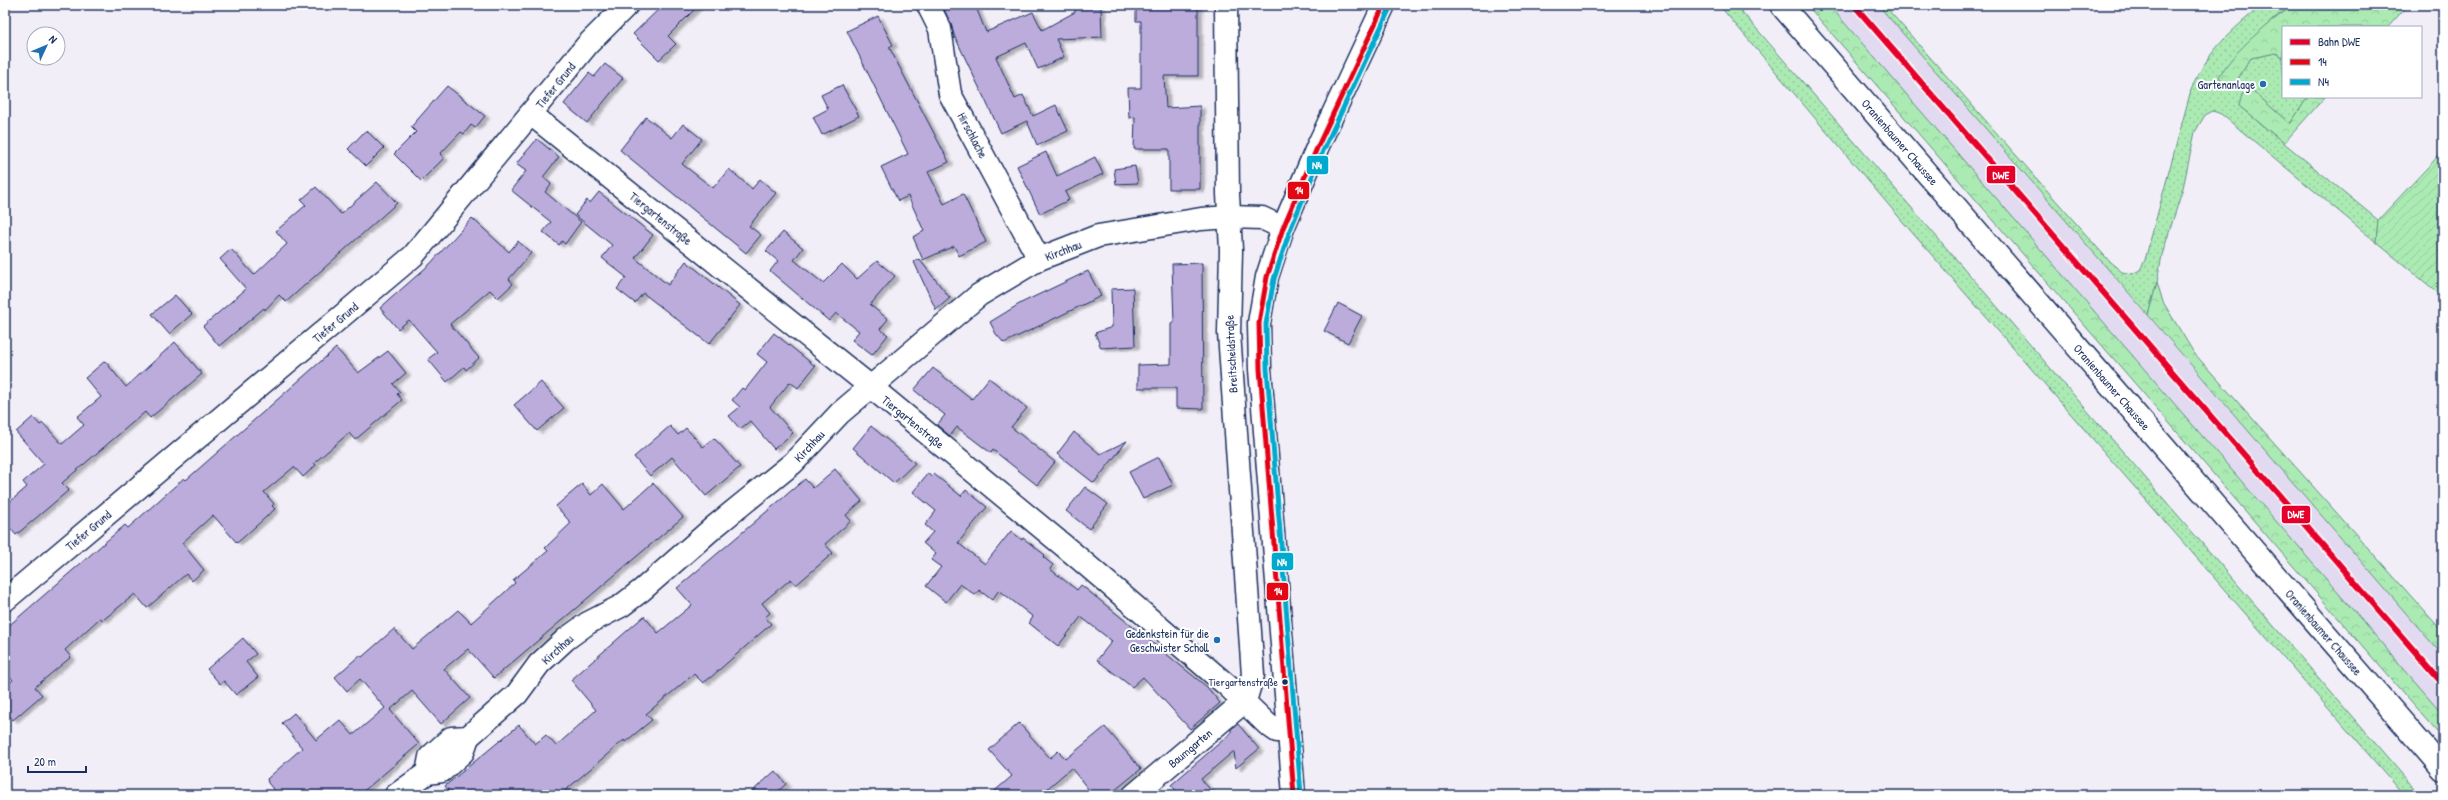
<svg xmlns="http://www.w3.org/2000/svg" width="2448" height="800" viewBox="0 0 2448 800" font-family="'Patrick Hand',sans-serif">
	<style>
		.built { fill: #e2daf0 }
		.grass { fill: url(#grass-dots); stroke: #638d88 }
		.forest { fill: url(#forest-crowns); stroke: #638d88 }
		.garden { fill: url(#garden-furrows); stroke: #638d88 }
		.building { fill: #bcacdc; stroke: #1b2f5e; filter: url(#shadow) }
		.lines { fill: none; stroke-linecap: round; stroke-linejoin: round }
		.minor-casing { stroke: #1b2f5e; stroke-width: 25 }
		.major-casing { stroke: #1b2f5e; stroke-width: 25 }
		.minor { stroke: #fff; stroke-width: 22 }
		.major { stroke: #fff; stroke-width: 22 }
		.bus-1-casing { stroke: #fff; stroke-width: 8 }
		.bus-2-casing { stroke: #fff; stroke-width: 8 }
		.bus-1 { stroke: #e30613; stroke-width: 5 }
		.bus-2 { stroke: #00a9ce; stroke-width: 5 }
		.rail-1-casing { stroke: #fff; stroke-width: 9 }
		.rail-1 { stroke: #e4002b; stroke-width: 6 }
		.poi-dot { fill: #1f6fb2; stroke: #fff; stroke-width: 1.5 }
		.bus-dot { fill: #1b2f5e; stroke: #fff; stroke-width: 1.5 }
		.labels { text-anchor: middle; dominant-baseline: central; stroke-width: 4; stroke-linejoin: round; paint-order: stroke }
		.bus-label { font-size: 11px; fill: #1b2f5e; stroke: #fff; text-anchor: end }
		.poi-label { font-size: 12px; fill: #1b2f5e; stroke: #fff; text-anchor: end }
		.street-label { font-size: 12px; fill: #1b2f5e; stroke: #fff }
		.line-badge { stroke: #fff; stroke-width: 1.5 }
		.badge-label { font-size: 11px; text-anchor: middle; font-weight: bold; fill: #fff }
	</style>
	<defs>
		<pattern id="grass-dots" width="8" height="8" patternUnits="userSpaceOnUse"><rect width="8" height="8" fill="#abebb3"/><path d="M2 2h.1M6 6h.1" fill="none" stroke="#93ca9c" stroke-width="1.8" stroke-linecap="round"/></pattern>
		<pattern id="forest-crowns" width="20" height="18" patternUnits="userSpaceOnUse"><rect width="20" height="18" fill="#abebb3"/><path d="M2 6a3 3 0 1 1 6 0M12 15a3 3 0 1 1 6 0" fill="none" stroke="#93ca9c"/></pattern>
		<pattern id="garden-furrows" width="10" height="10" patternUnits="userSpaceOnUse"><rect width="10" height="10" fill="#abebb3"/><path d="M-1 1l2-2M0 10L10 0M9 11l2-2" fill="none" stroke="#93ca9c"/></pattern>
		<filter id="shadow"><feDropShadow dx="4.5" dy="2.5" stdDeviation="1" flood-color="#0004"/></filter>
	</defs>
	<rect width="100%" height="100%" fill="#f2eef8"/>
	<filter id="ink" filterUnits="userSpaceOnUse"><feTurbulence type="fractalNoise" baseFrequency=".025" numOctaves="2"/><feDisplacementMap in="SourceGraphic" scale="8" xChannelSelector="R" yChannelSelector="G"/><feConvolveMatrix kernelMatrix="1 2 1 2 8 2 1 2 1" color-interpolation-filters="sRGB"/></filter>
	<g filter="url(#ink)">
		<!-- built -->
		<path class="built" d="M1829 5H1878L2443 656V714Z"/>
		<!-- grass -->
		<g class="grass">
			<path d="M1719 5H1736L2420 795H2404L1909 229Z"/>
			<path d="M1878 5H1884L2110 262 2122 272 2132 274 2140 270 2145 260 2191 90C2208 50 2230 32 2262 5H2294L2273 19 2234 85 2251 58 2276 53 2283 57V97H2308L2290 124 2253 91 2239 106 2378 220 2376 242 2221 114 2213 111 2205 115 2195 132 2183 188 2162 255 2157 282 2148 315Z"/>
		</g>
		<!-- forest -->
		<g class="forest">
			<path d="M1807 5H1829L2443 714V739Z"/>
			<path d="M2294 5H2408L2388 27H2283V57L2276 53 2251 58 2234 85H2224L2219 77C2234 50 2269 22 2294 5Z"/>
			<path d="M2253 91 2290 124 2308 97H2325L2284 143 2239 106 2242 94Z"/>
			<path d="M2157 282 2163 302 2194 353 2443 632V656L2148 315Z"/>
		</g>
		<!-- garden -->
		<path class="garden" d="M2443 151V297L2376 242 2378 220Z"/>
		<!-- building -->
		<g class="building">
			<path d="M663 5H699L668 36 676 44 659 60 633 34Z"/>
			<path d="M942 5H975L986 32 1033 12 1042 30 1075 12V8L1101 7 1102 37 1056 39 1064 57 1038 69 1026 43 996 57 1015 99 1023 95 1033 116 1056 105 1068 131 1037 145 1027 121 1001 133 954 35 951 24Z"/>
			<path d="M1136 5H1198V76H1164L1166 108 1200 106V189H1169V149H1134L1135 117 1129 118 1128 88H1141V21H1136Z"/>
			<path d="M878 16 893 45 889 47 949 162 928 172 944 204 963 194 986 242 959 256 954 246 923 260 913 237 924 231 908 196 898 201 881 167 908 154 847 31Z"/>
			<path d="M605 64 623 78 587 123 564 104 589 73 594 77Z"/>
			<path d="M842 85 859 116 822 135 813 117 828 109 821 95Z"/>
			<path d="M447 86 485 116 475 128 471 125 464 134 461 132 440 154 444 158 421 181 394 154 416 132 411 127Z"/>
			<path d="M646 117 672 138 683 124 702 139 682 164 713 188 729 169 752 189 760 179 776 193 749 226 761 235 746 253 620 150Z"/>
			<path d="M366 130 384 148 366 166 348 149Z"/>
			<path d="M537 139 559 157 543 177 551 184 545 192 581 222 565 244 562 241 559 245 543 232 551 222 511 190 526 171 516 164Z"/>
			<path d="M1046 152 1057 176 1095 157 1103 174 1065 192 1069 200 1040 214 1017 166Z"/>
			<path d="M1135 166 1138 183 1116 184 1114 169Z"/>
			<path d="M377 182 397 203 286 302 279 295 265 310 264 308 219 346 203 326 246 289 220 259 231 249 254 275 287 244 276 231 306 205 301 200 316 187 341 214Z"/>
			<path d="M599 192 653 235 635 258 668 285 686 261 740 305 709 344 643 293 635 303 617 289 626 277 602 258 612 245 575 215 587 200 590 203Z"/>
			<path d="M472 218 509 252 518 241 531 253 509 279 513 284 498 298 490 290 450 324 479 358 466 370 464 367 447 382 428 359 437 352 409 320 398 329 380 308 430 264Z"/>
			<path d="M783 232 803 248 794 260 823 283 842 264 857 279 877 261 895 276 870 305 888 319 880 329 888 335 872 355 852 340 859 331 836 313 829 321 770 271 778 261 766 251Z"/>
			<path d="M919 259 950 298 936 310 914 262Z"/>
			<path d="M1202 263 1203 409 1176 408V388H1138V365L1171 364V323H1174L1172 264Z"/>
			<path d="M1088 271 1101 296 1004 343 996 334 990 322 1021 303Z"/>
			<path d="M1133 288 1135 346 1101 348 1095 333 1112 327 1111 289Z"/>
			<path d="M175 295 192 314 169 334 152 314Z"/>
			<path d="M1338 303 1362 316 1348 343 1324 331Z"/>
			<path d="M774 333 815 366 798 388 790 382 770 407 793 433 774 449 750 421 740 429 729 416 740 407 732 400 742 388 745 390 767 362 757 354Z"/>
			<path d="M175 342 202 374 150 418 145 412 62 483 69 490 16 535 5 522V506L27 487 23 482 44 464 16 432 33 417 40 425 43 423 62 444 84 425 77 417 101 397 85 378 105 361 126 387Z"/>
			<path d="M336 348 358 373 388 351 406 373 393 384 400 392 397 394 402 400 355 440 349 433 314 463 316 465 303 477 294 467 264 492 274 504 272 506 275 509 237 543 213 515 182 543 204 570 192 581 186 574 147 608 135 594 103 620 100 618 65 650 71 657 35 687 42 695 13 720 5 710V687L13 680 5 671V629L125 525 128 528 184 478 186 480Z"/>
			<path d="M933 368 972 399 989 378 1027 408 1011 427 1055 462 1037 485 993 450 991 453 957 427 950 436 937 425 945 415 914 390Z"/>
			<path d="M541 382 564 408 537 431 514 405Z"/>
			<path d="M670 426 678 435 686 428 703 447 714 438 740 467 706 496 672 457 650 476 634 457Z"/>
			<path d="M871 426 915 463 894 483 853 448Z"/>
			<path d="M1074 432 1100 454 1127 441 1094 483 1057 454Z"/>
			<path d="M1159 457 1173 485 1143 499 1129 472Z"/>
			<path d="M835 469 862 501 846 515 851 521 825 544 833 553 796 585 791 579 762 603 770 613 765 617 771 624 710 678 703 683 694 674 646 714 652 720 625 742 624 740 560 795H452L445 786 519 725 535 744 546 735 556 746 596 710 571 680 644 616 658 633 692 605 677 588 805 479 813 488Z"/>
			<path d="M928 473 931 477 934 474 961 496 966 490 987 507 958 543 985 564 1011 531 1022 540 1023 538 1045 555 1043 557 1053 565 1050 569 1077 590 1081 585 1207 687 1220 703 1190 729 1143 677 1132 687 1097 660 1112 641 1081 617 1058 646 1029 623 1033 617 999 590 992 600 979 590 975 595 960 584 946 602 926 586 941 567 931 560 936 554 923 543 933 532 925 525 936 511 913 492Z"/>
			<path d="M653 483 683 517 494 678 468 649 444 669 470 698 441 724 412 691 390 710 419 744 359 795H278L268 783 267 779 302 748 282 723 294 713 316 740 340 720 353 735 385 708 360 679 347 691 335 677 360 655 362 657 394 629 412 649 458 610 471 623 515 583 513 580 548 551 545 548 571 523 556 506 582 484 591 495 603 484 624 509Z"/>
			<path d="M1085 487 1108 504 1089 529 1066 511Z"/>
			<path d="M243 638 256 654 246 662 258 677 236 695 224 681 220 684 207 669Z"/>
			<path d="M1019 723 1050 758 1058 751 1066 759 1105 727 1141 769 1109 795H1093L1071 768 1040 795H990L1012 776 989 750Z"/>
			<path d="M1238 724 1259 749 1236 768 1234 751 1201 779 1215 795H1180L1171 785 1231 733V729Z"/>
			<path d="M775 771 786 784 774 795H748Z"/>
		</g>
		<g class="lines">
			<defs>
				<g id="minor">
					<path d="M928 5 940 29 950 94 1039 259"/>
					<path d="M531 114 871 387 1075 555 1229 687 1267 724 1277 731H1289"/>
					<path d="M5 600 413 256 588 44 627 5"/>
					<path d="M427 773 430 757 451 738 468 737 517 694 539 664 566 639 588 623 621 606 642 590 714 527 793 463 840 413 979 295 1039 259 1098 236 1201 219 1229 217 1262 218 1283 228"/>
					<path d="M396 795 427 773 442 771 463 752 468 737"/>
					<path d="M1134 795 1245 701 1253 675 1229 333 1231 250 1228 194 1226 5"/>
					<path d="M1294 795 1260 369 1259 323 1267 277 1283 228 1317 148 1384 5"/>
				</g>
				<path id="major" d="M1781 5 2443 769"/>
			</defs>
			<!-- minor casing -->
			<use href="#minor" class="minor-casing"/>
			<!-- major casing -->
			<use href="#major" class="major-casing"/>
			<!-- minor -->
			<use href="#minor" class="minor"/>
			<!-- major -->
			<use href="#major" class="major"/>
			<defs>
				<path id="bus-1" d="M1294 795 1260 369 1259 323 1267 277 1283 228 1317 148 1384 5"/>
				<path id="bus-2" d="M1301 794 1267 369 1266 324 1274 279 1290 230 1323 151 1390 8"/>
			</defs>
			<!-- bus-1 casing -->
			<use href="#bus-1" class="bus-1-casing"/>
			<!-- bus-2 casing -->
			<use href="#bus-2" class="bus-2-casing"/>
			<!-- bus-1 -->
			<use href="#bus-1" class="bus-1"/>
			<!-- bus-2 -->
			<use href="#bus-2" class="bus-2"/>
			<defs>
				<path id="rail-1" d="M1854 5 2443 684"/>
			</defs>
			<!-- rail-1 casing -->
			<use href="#rail-1" class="rail-1-casing"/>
			<!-- rail-1 -->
			<use href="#rail-1" class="rail-1"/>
		</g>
	</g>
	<!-- markers -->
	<g class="poi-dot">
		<circle cx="2263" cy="84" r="4"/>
		<circle cx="1217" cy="640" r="4"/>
	</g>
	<circle class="bus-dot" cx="1285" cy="682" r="3.5"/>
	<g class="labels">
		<!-- bus labels -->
		<g class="bus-label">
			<text x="1278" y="682">Tiergartenstraße</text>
		</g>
		<!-- poi labels -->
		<g class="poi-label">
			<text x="2255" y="84">Gartenanlage</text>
			<text x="1209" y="633">Gedenkstein für die<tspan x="1209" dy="14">Geschwister Scholl</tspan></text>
		</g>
		<!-- street labels -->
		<g class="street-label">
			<text transform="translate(555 85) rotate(-51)">Tiefer Grund</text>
			<text transform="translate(973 135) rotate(62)">Hirschlache</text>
			<text transform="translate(1900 142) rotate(49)">Oranienbaumer Chaussee</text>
			<text transform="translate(661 218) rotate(39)">Tiergartenstraße</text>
			<text transform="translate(1063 250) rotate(-21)">Kirchhau</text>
			<text transform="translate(335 322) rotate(-40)">Tiefer Grund</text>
			<text transform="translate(1231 354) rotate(-93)">Breitscheidstraße</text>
			<text transform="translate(2112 387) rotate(49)">Oranienbaumer Chaussee</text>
			<text transform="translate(913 422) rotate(39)">Tiergartenstraße</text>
			<text transform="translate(809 446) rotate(-47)">Kirchhau</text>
			<text transform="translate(88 530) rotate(-40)">Tiefer Grund</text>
			<text transform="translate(2324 632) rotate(49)">Oranienbaumer Chaussee</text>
			<text transform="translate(557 649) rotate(-42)">Kirchhau</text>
			<text transform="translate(1190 748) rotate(-40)">Baumgarten</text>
		</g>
	</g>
	<g class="line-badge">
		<rect x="1306" y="155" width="23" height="20" rx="4" fill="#00a9ce"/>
		<rect x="1986" y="165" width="30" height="19" rx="4" fill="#e4002b"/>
		<rect x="1287" y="181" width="23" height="19" rx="4" fill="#e30613"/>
		<rect x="2281" y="505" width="30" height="19" rx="4" fill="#e4002b"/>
		<rect x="1271" y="552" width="23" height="19" rx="4" fill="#00a9ce"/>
		<rect x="1266" y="582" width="23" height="19" rx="4" fill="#e30613"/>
	</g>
	<g class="badge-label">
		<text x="1317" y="169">N4</text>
		<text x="2001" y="179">DWE</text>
		<text x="1299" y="194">14</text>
		<text x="2296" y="518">DWE</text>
		<text x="1282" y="566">N4</text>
		<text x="1278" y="595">14</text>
	</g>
	<!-- margin -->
	<rect width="2448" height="800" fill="none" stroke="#fff" stroke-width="20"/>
	<rect x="10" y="10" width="2428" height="780" fill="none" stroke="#1b2f5e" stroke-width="1.5" filter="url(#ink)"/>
	<!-- legend -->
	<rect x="2282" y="26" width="140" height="72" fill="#ffffff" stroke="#a4acbf"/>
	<rect x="2290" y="39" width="20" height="6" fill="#e4002b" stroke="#a4acbf"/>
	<text x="2318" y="46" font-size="12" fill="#1b2f5e">Bahn DWE</text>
	<rect x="2290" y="59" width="20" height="6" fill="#e30613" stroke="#a4acbf"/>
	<text x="2318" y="66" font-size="12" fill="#1b2f5e">14</text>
	<rect x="2290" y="79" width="20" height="6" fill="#00a9ce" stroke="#a4acbf"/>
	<text x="2318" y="86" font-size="12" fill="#1b2f5e">N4</text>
	<!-- north arrow -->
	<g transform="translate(46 46) rotate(46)"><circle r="19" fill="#ffffff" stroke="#a4acbf"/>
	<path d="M0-3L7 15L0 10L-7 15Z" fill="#1f6fb2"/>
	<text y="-6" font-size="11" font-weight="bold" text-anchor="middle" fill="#1b2f5e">N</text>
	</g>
	<!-- scale -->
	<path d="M28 766v6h58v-6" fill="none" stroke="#1b2f5e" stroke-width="2"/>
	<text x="34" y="766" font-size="12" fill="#1b2f5e" stroke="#ffffff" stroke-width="3" paint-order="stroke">20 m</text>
</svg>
